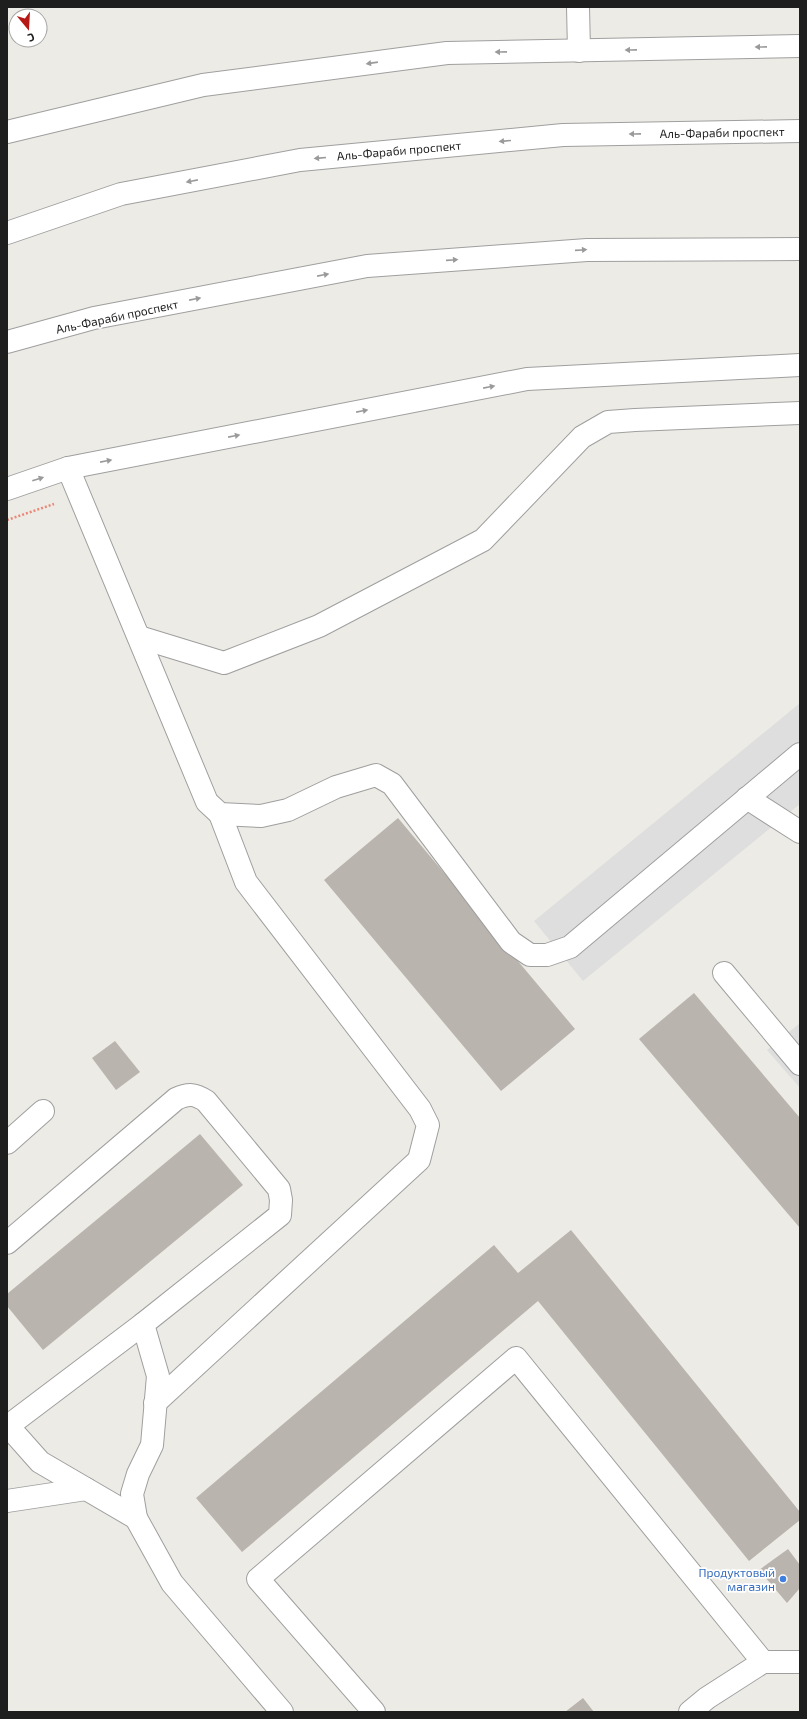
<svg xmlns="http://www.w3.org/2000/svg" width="807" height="1719" viewBox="0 0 807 1719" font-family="'Exo 2',sans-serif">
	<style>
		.parking { fill: #dedede }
		.building { fill: #bab4ae }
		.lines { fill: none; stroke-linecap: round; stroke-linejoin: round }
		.minor-casing { stroke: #9f9f9f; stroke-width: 24 }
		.path { stroke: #ea8779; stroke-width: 2.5; stroke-dasharray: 2 2; stroke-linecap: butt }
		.minor { stroke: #fff; stroke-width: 22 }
		.oneway { fill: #9a9a9a }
		.shop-dot { fill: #3f7fe0; stroke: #fff; stroke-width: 1.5 }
		.labels { text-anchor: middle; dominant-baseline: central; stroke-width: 3.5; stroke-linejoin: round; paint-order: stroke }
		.street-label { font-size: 12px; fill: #1e1e1e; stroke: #fff }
		.shop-label { font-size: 12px; fill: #366cbe; stroke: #fff; text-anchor: end }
	</style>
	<rect width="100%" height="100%" fill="#edebe5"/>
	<!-- parking -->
	<g class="parking">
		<path d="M800 703V804L583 981 534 921Z"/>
		<path d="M800 1023V1088L767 1050Z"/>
	</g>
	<!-- building -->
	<g class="building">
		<path d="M398 818 575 1029 501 1091 324 880Z"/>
		<path d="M694 993 800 1118V1228L639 1039Z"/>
		<path d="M115 1041 140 1072 116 1090 92 1058Z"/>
		<path d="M200 1134 243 1185 43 1350 7 1306V1294Z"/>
		<path d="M571 1230 800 1512V1520L749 1561 538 1301 242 1552 196 1498 494 1245 518 1273Z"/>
		<path d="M788 1549 800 1565V1588L787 1603 759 1570Z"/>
		<path d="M583 1698 594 1712H565Z"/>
	</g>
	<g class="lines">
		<defs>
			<g id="minor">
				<path d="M578 7 579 51"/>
				<path d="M7 132 203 85 447 53 800 46"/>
				<path d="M7 233 121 194 300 160 563 135 800 131"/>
				<path d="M7 342 94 318 367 266 587 250 800 249"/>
				<path d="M68 468 207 802 220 814 261 816 288 810 336 787 376 775 392 784 511 942 530 955H547L570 947 800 754"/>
				<path d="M7 489 68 468 527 379 800 365"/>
				<path d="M139 637 224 663 319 626 483 540 582 437 608 422 635 420 800 413"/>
				<path d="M747 798 800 832"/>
				<path d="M724 973 800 1064"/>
				<path d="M7 1143 43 1111"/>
				<path d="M7 1243 176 1099C189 1093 195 1094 206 1101L279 1189 281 1200 280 1215 143 1324 158 1376 152 1445 138 1474 132 1494 136 1518"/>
				<path d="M155 1403 419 1160 428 1125 420 1109 246 882 220 814"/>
				<path d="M7 1424 8 1426 143 1324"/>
				<path d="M7 1427 8 1426 40 1462 136 1518 172 1583 282 1712"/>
				<path d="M7 1501 86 1489"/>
				<path d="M374 1712 258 1579 516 1358 763 1662"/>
				<path d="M690 1712 707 1698 763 1662H800"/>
			</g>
		</defs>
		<!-- minor casing -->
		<use href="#minor" class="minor-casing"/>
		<!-- path -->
		<path class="path" d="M7 520 54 504"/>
		<!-- minor -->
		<use href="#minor" class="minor"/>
	</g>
	<!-- one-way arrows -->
	<defs><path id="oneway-solid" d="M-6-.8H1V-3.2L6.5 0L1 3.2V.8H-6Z"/></defs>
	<g class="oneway">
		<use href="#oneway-solid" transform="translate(761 47) rotate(179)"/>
		<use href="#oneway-solid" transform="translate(631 50) rotate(179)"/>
		<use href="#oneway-solid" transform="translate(501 52) rotate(179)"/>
		<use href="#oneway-solid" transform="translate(372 63) rotate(172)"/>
		<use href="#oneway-solid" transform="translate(635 134) rotate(179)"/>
		<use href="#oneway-solid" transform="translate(505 141) rotate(175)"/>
		<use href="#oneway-solid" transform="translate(320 158) rotate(175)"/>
		<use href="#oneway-solid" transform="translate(192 181) rotate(169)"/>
		<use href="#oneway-solid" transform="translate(581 250) rotate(-4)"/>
		<use href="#oneway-solid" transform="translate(452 260) rotate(-4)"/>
		<use href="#oneway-solid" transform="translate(323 275) rotate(-11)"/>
		<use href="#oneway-solid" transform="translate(195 299) rotate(-11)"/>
		<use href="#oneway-solid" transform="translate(489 387) rotate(-11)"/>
		<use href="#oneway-solid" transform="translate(362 411) rotate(-11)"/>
		<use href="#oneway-solid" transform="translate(234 436) rotate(-11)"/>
		<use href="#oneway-solid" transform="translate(106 461) rotate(-11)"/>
		<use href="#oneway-solid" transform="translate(38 479) rotate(-18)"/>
	</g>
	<!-- markers -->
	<circle class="shop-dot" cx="783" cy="1579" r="4"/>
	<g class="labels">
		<!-- street labels -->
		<g class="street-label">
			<text transform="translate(722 132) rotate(-1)">Аль-Фараби проспект</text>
			<text transform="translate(399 150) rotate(-5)">Аль-Фараби проспект</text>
			<text transform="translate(117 316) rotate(-12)">Аль-Фараби проспект</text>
		</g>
		<!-- shop labels -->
		<g class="shop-label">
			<text x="775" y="1572">Продуктовый<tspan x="775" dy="14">магазин</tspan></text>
		</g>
	</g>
	<!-- border -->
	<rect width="807" height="1719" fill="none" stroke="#1e1e1e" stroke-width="16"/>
	<!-- north arrow -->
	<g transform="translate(28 28) rotate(162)"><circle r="19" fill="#ffffff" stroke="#a5a5a5"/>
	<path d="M0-3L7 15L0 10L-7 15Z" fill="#b61915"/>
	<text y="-6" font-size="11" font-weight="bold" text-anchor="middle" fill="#1e1e1e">С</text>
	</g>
</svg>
